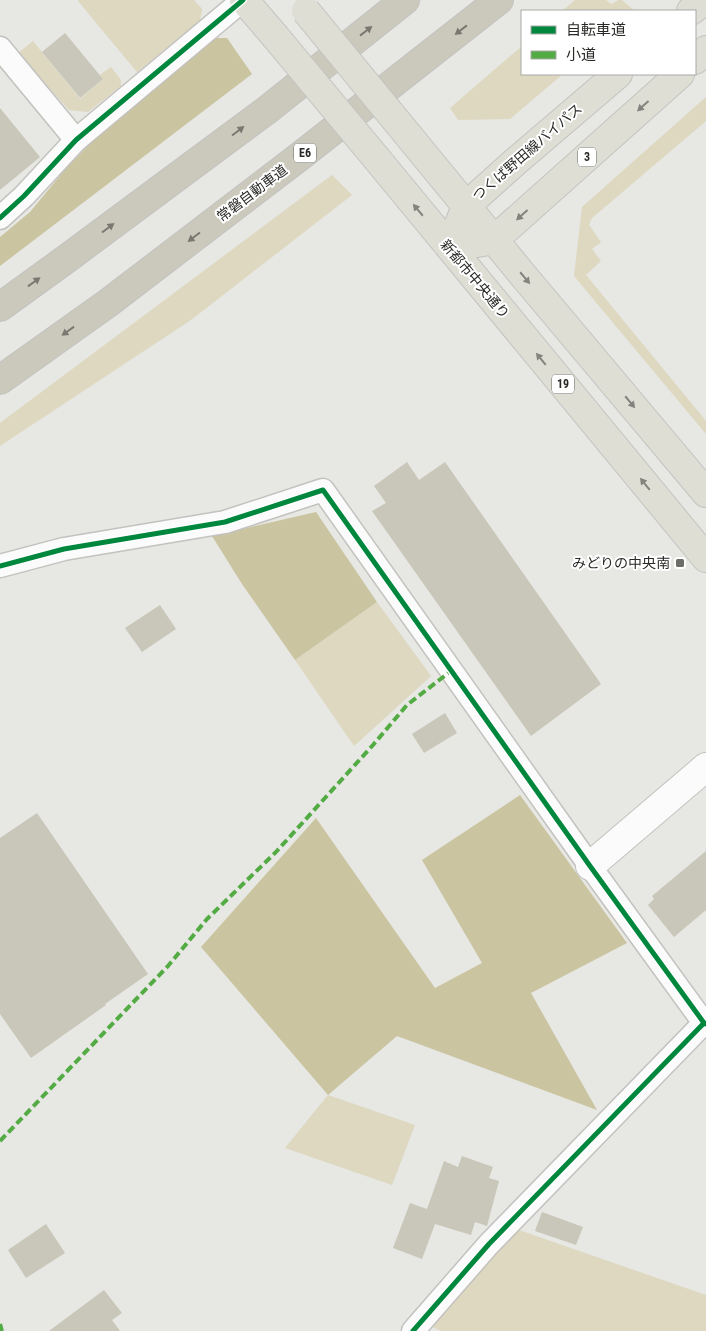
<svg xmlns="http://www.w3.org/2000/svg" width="706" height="1331" viewBox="0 0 706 1331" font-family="'Roboto Condensed','Noto Sans JP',sans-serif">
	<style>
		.green { fill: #ddd8bf }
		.forest { fill: #cac4a0 }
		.building { fill: #c9c7ba }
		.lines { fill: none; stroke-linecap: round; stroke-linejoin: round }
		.minor-casing { stroke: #c3c2bf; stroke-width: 25 }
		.tertiary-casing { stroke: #c3c2bf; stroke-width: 30 }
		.primary-casing { stroke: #c3c3c1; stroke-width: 30 }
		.motorway-casing { stroke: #c3c3c1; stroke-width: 30 }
		.minor { stroke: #fbfbfb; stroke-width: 22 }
		.tertiary { stroke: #fbfbfb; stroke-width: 28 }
		.primary { stroke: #deded5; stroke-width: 28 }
		.motorway { stroke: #cbc9bc; stroke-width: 28 }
		.primary-bridge-casing { stroke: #c3c3c1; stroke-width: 30; stroke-linecap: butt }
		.primary-bridge { stroke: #deded5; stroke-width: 28 }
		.quiet { stroke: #53ab44; stroke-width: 4; stroke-dasharray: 8 4; stroke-linecap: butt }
		.cycleway-casing { stroke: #fff; stroke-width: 8 }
		.cycleway { stroke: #00873e; stroke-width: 5 }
		.oneway { fill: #7a7971 }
		.oneway2 { fill: #84847e }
		.poi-dot { fill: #6c6c68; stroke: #fff; stroke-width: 2 }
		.labels { text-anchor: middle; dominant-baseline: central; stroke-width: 4; stroke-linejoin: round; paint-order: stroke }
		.shield { fill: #fff; stroke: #696967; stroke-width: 1 }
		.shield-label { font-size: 12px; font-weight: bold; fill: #292926 }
		.street-label { font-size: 14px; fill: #292926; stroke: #fff }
		.poi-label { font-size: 14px; fill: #292926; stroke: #fff; text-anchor: end }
	</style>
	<rect width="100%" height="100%" fill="#e7e7e3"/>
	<!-- green -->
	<g class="green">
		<path d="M79 0H194L202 9 200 21 137 72 78 1Z"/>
		<path d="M575 0H606L611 4 619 0H622L635 11H562Z"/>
		<path d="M33 41 80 99 103 79 100 75 111 67 121 80V86L88 112 69 110 18 53Z"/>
		<path d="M522 46V74H563L510 119 458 120 450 108Z"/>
		<path d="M706 97V121L592 218 589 225 601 242 592 249 601 261 586 275 706 421V434L574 276 582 207Z"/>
		<path d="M332 175 352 195 191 320 0 446V423Z"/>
		<path d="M377 602 431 676 354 746 295 660Z"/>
		<path d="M328 1095 415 1125 392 1185 285 1148Z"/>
		<path d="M516 1229 706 1295V1331H441L430 1326Z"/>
	</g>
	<!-- forest -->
	<g class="forest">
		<path d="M214 38H227L252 74 0 266V237L30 212 68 166 103 131Z"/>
		<path d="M316 512 377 602 295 660 242 584 212 536Z"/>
		<path d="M520 795 627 943 531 993 597 1110 397 1036 328 1095 201 947 316 818 435 988 482 963 422 860Z"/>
	</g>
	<!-- building -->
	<g class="building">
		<path d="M65 33 103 79 80 98 42 52Z"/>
		<path d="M0 108 40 157 0 190Z"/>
		<path d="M407 462 419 480 445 462 601 684 531 736 372 511 386 503 374 486Z"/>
		<path d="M160 605 176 629 142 652 125 628Z"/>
		<path d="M445 713 457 733 424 753 412 734Z"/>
		<path d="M37 813 148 974 105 1004 106 1005 31 1058 0 1014V838Z"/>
		<path d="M706 851V910L674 937 648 905 654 899 652 896Z"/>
		<path d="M462 1156 493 1167 489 1178 499 1181 487 1226 475 1222 471 1235 435 1224 422 1259 393 1248 410 1203 427 1209 444 1161 458 1167Z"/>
		<path d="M542 1212 583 1227 576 1245 535 1231Z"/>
		<path d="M46 1224 65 1253 26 1278 8 1250Z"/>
		<path d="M104 1290 122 1313 112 1320 120 1331H49Z"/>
	</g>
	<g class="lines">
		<defs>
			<g id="minor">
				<path d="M0 48 76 140"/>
				<path d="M0 218 24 196 76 140 243 0"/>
				<path d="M0 566 64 549 225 522 323 490 590 866 704 1023"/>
				<path d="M413 1331 489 1244 704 1023 706 1024"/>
			</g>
			<path id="tertiary" d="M590 866 706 767"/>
			<g id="primary">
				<path d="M244 0 274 35"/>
				<path d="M691 11 705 0"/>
				<path d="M695 60 706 50"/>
				<path d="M408 135 522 274 706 493"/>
				<path d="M377 159 706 558"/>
				<path d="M477 243 494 240 680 74"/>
				<path d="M450 247 466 206 515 162 618 74"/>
			</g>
			<g id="motorway">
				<path d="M0 307 69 257 267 110 405 0"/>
				<path d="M0 380 108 303 299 157 499 0"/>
			</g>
		</defs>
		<!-- minor casing -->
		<use href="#minor" class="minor-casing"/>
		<!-- tertiary casing -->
		<use href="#tertiary" class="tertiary-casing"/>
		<!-- primary casing -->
		<use href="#primary" class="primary-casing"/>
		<!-- motorway casing -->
		<use href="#motorway" class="motorway-casing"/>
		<!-- minor -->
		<use href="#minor" class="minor"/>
		<!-- tertiary -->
		<use href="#tertiary" class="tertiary"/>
		<!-- primary -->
		<use href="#primary" class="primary"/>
		<!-- motorway -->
		<use href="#motorway" class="motorway"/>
		<defs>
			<g id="primary-bridge">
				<path d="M306 11 408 135"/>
				<path d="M274 35 377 159"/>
			</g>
		</defs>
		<!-- primary-bridge casing -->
		<use href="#primary-bridge" class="primary-bridge-casing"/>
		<!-- primary-bridge -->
		<use href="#primary-bridge" class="primary-bridge"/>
		<!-- quiet -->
		<g class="quiet">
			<path d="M0 1141 168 966 207 919 276 852 373 745 407 705 451 671"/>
			<path d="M0 1324 2 1331"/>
		</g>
		<defs>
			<g id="cycleway">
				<path d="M0 218 24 196 76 140 243 0"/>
				<path d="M0 566 64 549 225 522 323 490 590 866 704 1023"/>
				<path d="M413 1331 489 1244 704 1023 706 1024"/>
			</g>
		</defs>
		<!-- cycleway casing -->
		<use href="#cycleway" class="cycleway-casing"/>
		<!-- cycleway -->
		<use href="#cycleway" class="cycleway"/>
	</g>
	<!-- one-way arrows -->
	<defs><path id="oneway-solid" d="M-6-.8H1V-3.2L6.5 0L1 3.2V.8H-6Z" transform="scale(1.25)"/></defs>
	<g class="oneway">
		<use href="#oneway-solid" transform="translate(461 30) rotate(142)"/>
		<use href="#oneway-solid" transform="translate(366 31) rotate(-38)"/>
		<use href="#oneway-solid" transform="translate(238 131) rotate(-37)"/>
		<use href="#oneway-solid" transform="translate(108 228) rotate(-37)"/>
		<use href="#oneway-solid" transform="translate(194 237) rotate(143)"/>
		<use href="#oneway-solid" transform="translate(34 282) rotate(-36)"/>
		<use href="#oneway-solid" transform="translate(68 331) rotate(144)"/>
	</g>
	<g class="oneway2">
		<use href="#oneway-solid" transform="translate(643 106) rotate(138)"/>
		<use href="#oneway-solid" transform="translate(418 210) rotate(-130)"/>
		<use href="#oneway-solid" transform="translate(522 215) rotate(138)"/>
		<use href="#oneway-solid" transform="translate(525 278) rotate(50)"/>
		<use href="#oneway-solid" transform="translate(541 359) rotate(-129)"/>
		<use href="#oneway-solid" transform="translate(630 402) rotate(50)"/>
		<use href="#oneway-solid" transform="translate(645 484) rotate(-129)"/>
	</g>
	<!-- markers -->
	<rect class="poi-dot" x="675" y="558" width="10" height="10" rx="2.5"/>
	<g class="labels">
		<!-- shield labels -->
		<g class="shield">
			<rect x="294" y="143.5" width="22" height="19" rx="4"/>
			<rect x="578" y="147.5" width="18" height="19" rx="4"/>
			<rect x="552" y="374.5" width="22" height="19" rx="4"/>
		</g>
		<g class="shield-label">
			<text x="305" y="153">E6</text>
			<text x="587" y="157">3</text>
			<text x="563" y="384">19</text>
		</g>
		<!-- street labels -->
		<g class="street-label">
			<text transform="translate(527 152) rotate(-41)">つくば野田線バイパス</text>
			<text transform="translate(252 193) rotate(-37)">常磐自動車道</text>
			<text transform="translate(475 279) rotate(50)">新都市中央通り</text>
		</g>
		<!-- poi labels -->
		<g class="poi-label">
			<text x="670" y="563">みどりの中央南</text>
		</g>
	</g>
	<!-- legend -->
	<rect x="521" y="10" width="175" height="65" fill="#ffffff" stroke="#a9a9a8"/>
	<rect x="531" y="26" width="25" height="8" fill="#00873e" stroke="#a9a9a8"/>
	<text x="566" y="35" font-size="15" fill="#292926">自転車道</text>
	<rect x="531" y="51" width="25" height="8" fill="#53ab44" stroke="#a9a9a8"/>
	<text x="566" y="60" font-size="15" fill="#292926">小道</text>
</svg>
